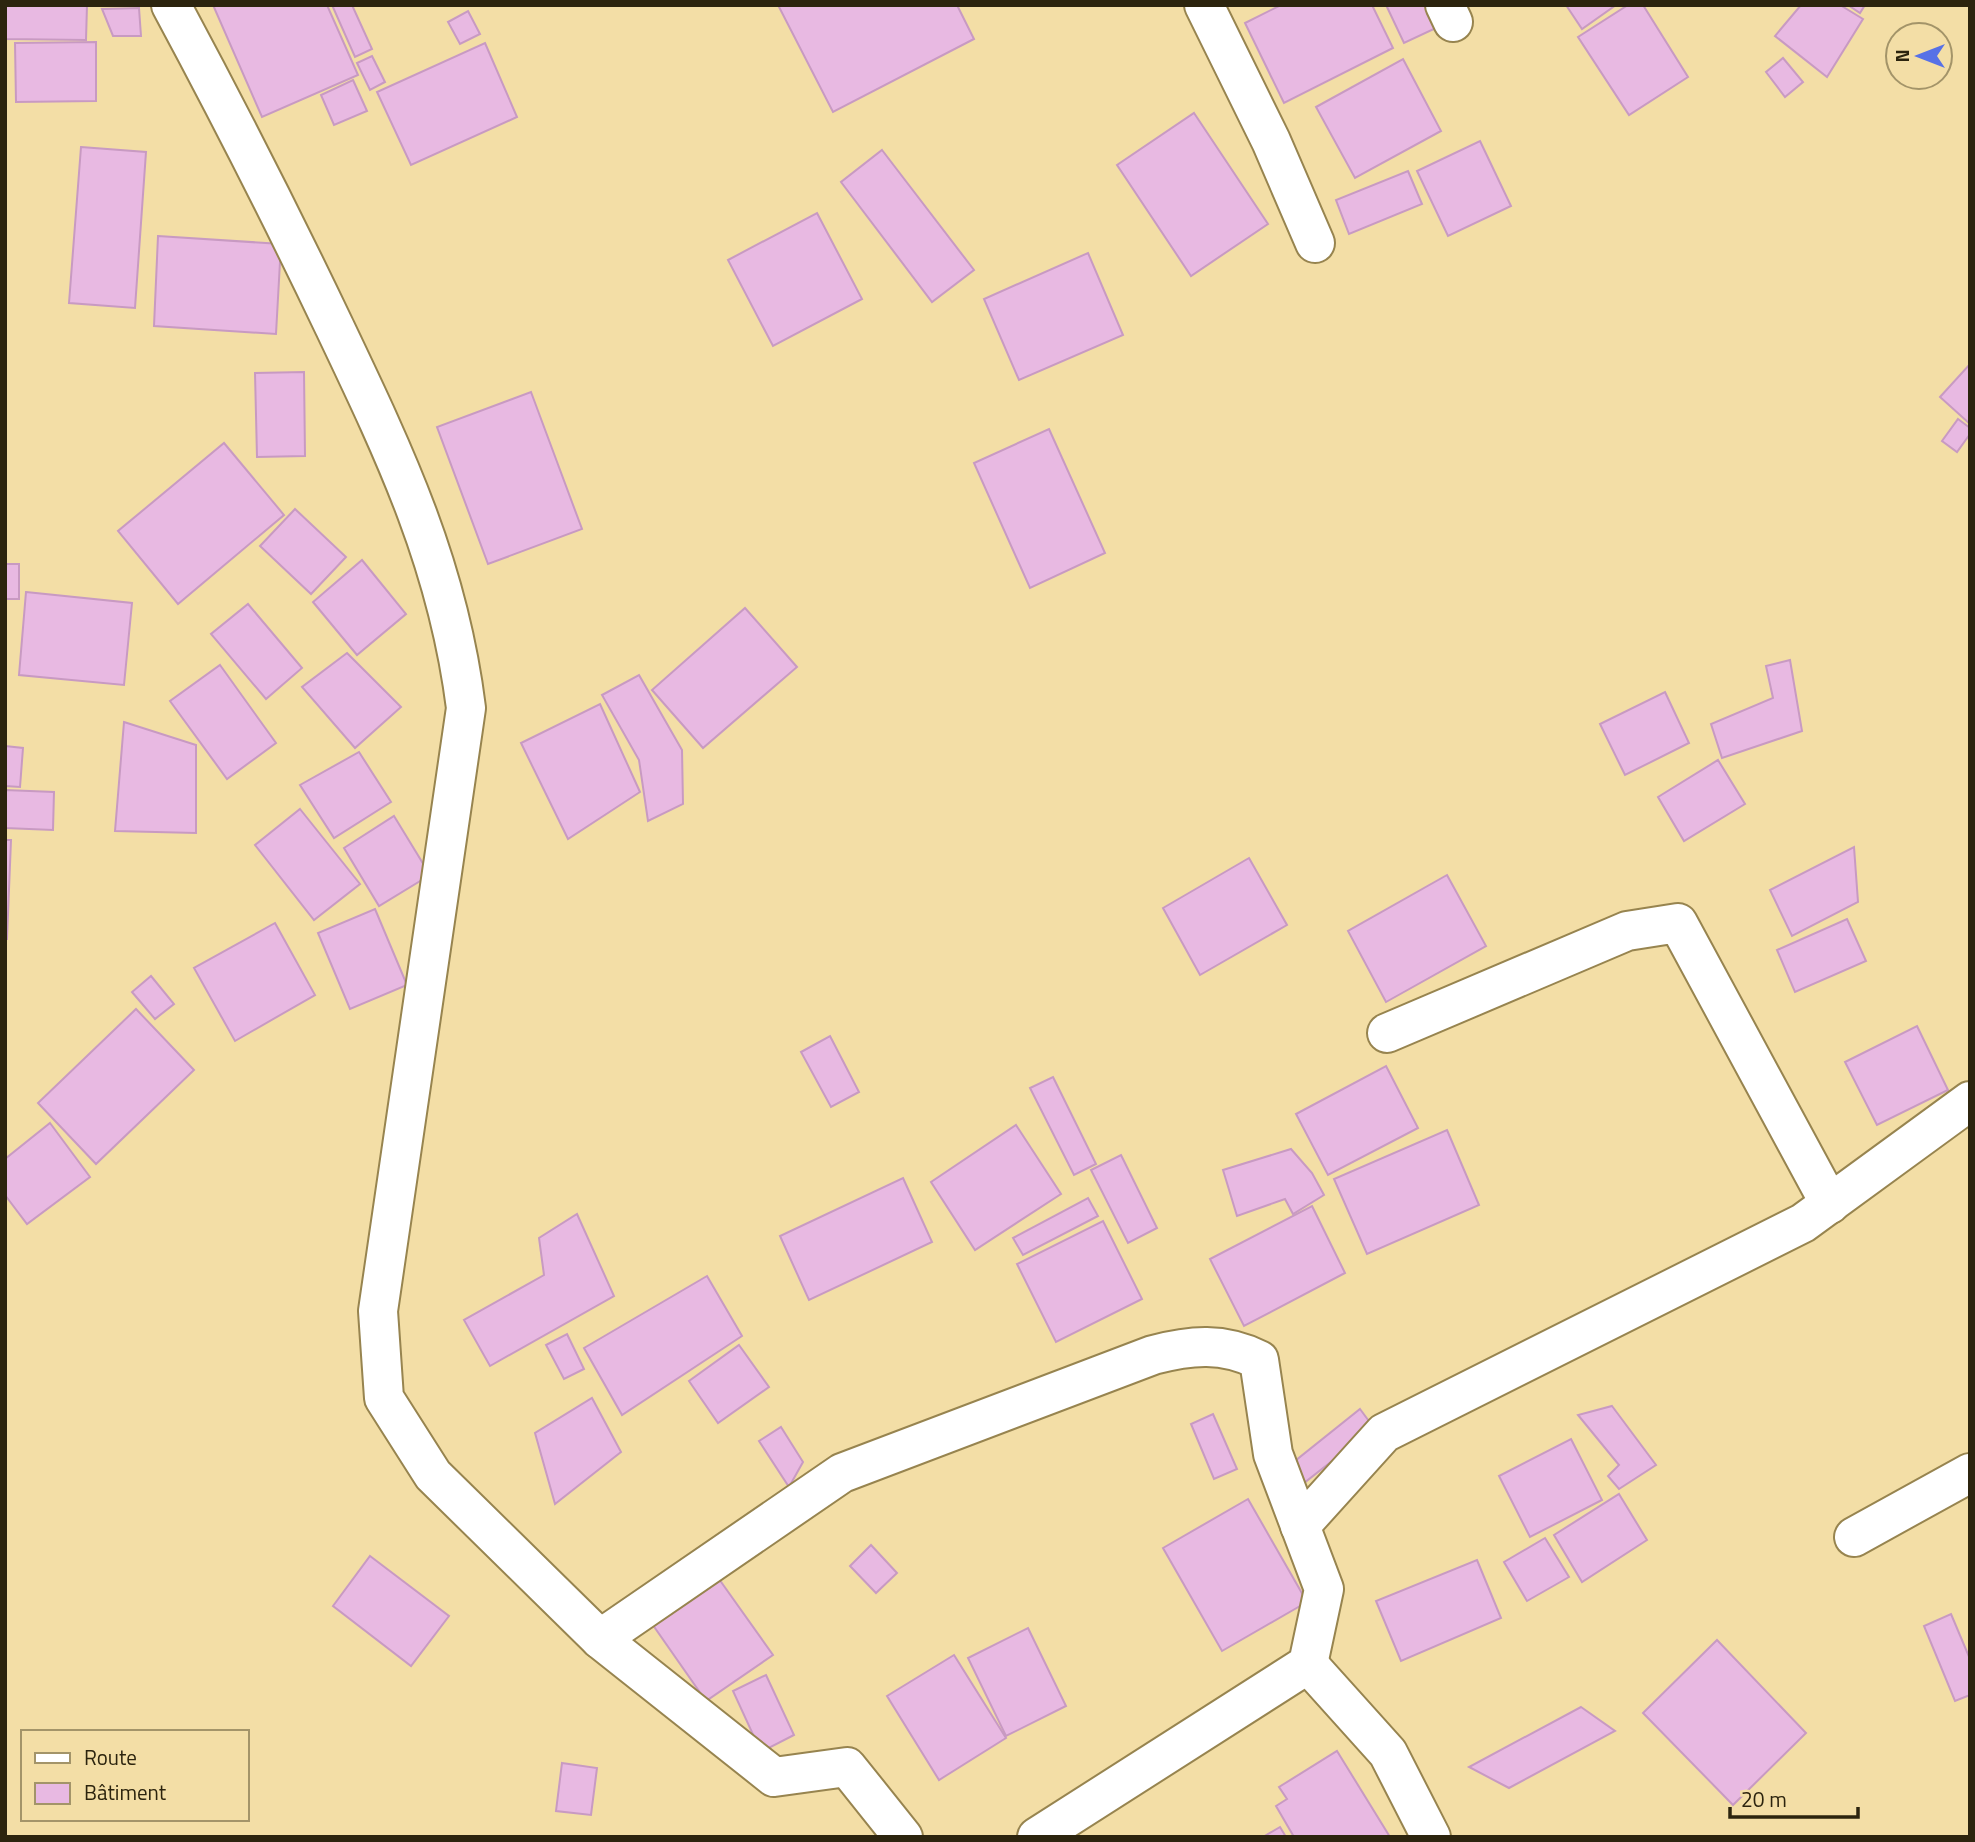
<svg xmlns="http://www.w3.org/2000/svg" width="1975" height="1842" viewBox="0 0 1975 1842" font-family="'Titillium Web',sans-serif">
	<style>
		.building { fill: #e8b9e2; stroke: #c89ac2; stroke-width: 2 }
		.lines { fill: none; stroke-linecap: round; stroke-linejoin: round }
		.minor-casing { stroke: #97844f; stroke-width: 42 }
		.minor { stroke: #fff; stroke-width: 38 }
	</style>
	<rect width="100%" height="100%" fill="#f3dea6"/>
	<!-- building -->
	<g class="building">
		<path d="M5 5H87L86 40 5 39Z"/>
		<path d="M213 5H327L358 75 262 117Z"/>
		<path d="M332 5H352L372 49 355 57Z"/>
		<path d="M778 5H957L974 39 833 112Z"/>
		<path d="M1281 5H1372L1393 48 1284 103 1245 23Z"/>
		<path d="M1390 5H1425L1436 28 1404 43 1387 7Z"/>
		<path d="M1566 5H1616L1582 29Z"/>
		<path d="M1628 5H1643L1688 77 1629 115 1578 37Z"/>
		<path d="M1801 5H1840L1863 19 1827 77 1775 36Z"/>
		<path d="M1848 5H1865L1860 13Z"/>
		<path d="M139 8 141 36H113L102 9Z"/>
		<path d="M468 11 480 34 460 44 448 22Z"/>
		<path d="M96 42V101L16 102 15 43Z"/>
		<path d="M485 43 517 117 411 165 377 92Z"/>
		<path d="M372 56 385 82 370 90 357 63Z"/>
		<path d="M1783 58 1803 82 1785 97 1766 72Z"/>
		<path d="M1403 59 1441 131 1355 178 1316 107Z"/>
		<path d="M353 80 367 111 334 125 321 95Z"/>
		<path d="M1194 113 1268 224 1191 276 1117 165Z"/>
		<path d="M1480 141 1511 206 1448 236 1417 171Z"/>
		<path d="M81 147 146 152 135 308 69 303Z"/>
		<path d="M882 150 974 270 932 302 841 182Z"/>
		<path d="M1408 171 1422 204 1349 234 1336 200Z"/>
		<path d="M817 213 862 299 773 346 728 260Z"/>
		<path d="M158 236 281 244 276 334 154 326Z"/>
		<path d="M1088 253 1123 335 1019 380 984 299Z"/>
		<path d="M1970 364V424L1940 397Z"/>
		<path d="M304 372 305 456 257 457 255 373Z"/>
		<path d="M531 392 582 529 488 564 437 427Z"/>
		<path d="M1958 419 1970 428V434L1957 452 1942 441Z"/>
		<path d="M1049 429 1105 553 1030 588 974 463Z"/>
		<path d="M224 443 284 515 178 604 118 531Z"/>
		<path d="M295 509 346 557 311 594 260 546Z"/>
		<path d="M362 560 406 614 357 655 313 602Z"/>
		<rect x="5" y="564" width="14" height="35"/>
		<path d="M26 592 132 603 124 685 19 675Z"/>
		<path d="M248 604 302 668 266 699 211 634Z"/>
		<path d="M745 608 797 667 703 748 652 690Z"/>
		<path d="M347 653 401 707 355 748 302 687Z"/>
		<path d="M1790 660 1802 731 1722 758 1711 724 1773 698 1766 666Z"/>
		<path d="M220 665 276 743 227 779 170 701Z"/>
		<path d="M639 675 682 750 683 804 648 821 639 760 602 695Z"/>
		<path d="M1665 692 1689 743 1625 775 1600 724Z"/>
		<path d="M600 704 640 792 568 839 521 743Z"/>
		<path d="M124 722 196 745V833L115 831Z"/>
		<path d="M5 746 23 748 20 787 5 786Z"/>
		<path d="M359 752 391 802 334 838 300 785Z"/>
		<path d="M1718 760 1745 804 1684 841 1658 797Z"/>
		<path d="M5 790 54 792 53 830 5 828Z"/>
		<path d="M300 809 360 884 314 920 255 845Z"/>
		<path d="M394 816 430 875 379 906 344 848Z"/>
		<path d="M5 840H11L7 939H5Z"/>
		<path d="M1854 847 1858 902 1792 936 1770 890Z"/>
		<path d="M1249 858 1287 925 1200 975 1163 908Z"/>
		<path d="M1447 875 1486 946 1386 1002 1348 931Z"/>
		<path d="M375 909 407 985 350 1009 318 933Z"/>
		<path d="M1847 919 1866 961 1795 992 1777 950Z"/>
		<path d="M275 923 315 995 235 1041 194 968Z"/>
		<path d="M151 976 174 1004 155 1019 132 992Z"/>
		<path d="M136 1009 194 1070 96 1164 38 1103Z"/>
		<path d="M1917 1026 1948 1090 1877 1125 1845 1062Z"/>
		<path d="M830 1036 859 1092 831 1107 801 1052Z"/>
		<path d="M1386 1066 1418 1128 1328 1175 1296 1114Z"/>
		<path d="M1053 1077 1096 1164 1074 1175 1030 1088Z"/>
		<path d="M50 1123 90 1177 27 1224 5 1195V1159Z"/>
		<path d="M1016 1125 1061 1194 975 1250 931 1182Z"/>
		<path d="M1447 1130 1479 1205 1367 1254 1334 1179Z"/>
		<path d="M1291 1149 1312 1173 1324 1195 1293 1214 1285 1199 1237 1216 1223 1170Z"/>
		<path d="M1121 1155 1157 1228 1128 1243 1091 1170Z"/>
		<path d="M903 1178 932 1242 809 1300 780 1236Z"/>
		<path d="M1088 1198 1098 1216 1023 1255 1013 1238Z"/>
		<path d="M1312 1206 1345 1273 1244 1326 1210 1259Z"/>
		<path d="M577 1214 614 1296 490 1366 464 1320 544 1275 539 1238Z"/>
		<path d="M1103 1221 1142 1299 1056 1342 1017 1264Z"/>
		<path d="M707 1276 742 1336 622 1415 584 1348Z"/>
		<path d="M567 1334 584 1369 564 1379 546 1345Z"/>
		<path d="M739 1345 769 1387 718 1423 689 1381Z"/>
		<path d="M592 1398 621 1452 555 1504 535 1433Z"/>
		<path d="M1612 1406 1656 1465 1619 1489 1608 1476 1619 1465 1578 1415Z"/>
		<path d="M1360 1409 1374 1428 1304 1483 1290 1465Z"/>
		<path d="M1213 1414 1237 1469 1214 1479 1191 1424Z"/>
		<path d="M781 1427 803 1462 789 1487 759 1441Z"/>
		<path d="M1571 1439 1602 1500 1530 1537 1499 1476Z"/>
		<path d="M1619 1494 1647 1540 1582 1582 1554 1535Z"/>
		<path d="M1248 1499 1307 1602 1222 1651 1163 1548Z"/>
		<path d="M1545 1538 1569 1577 1527 1601 1504 1562Z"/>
		<path d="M871 1545 897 1573 876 1593 850 1566Z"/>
		<path d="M370 1556 449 1616 411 1666 333 1606Z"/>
		<path d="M1477 1560 1501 1618 1401 1661 1376 1601Z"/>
		<path d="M714 1572 773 1655 706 1701 648 1618Z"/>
		<path d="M1951 1614 1970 1659V1695L1955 1701 1924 1626Z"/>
		<path d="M1028 1628 1066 1706 1006 1736 968 1658Z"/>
		<path d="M1717 1640 1806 1733 1733 1805 1643 1713Z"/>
		<path d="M954 1655 1006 1738 939 1780 887 1696Z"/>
		<path d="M766 1675 794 1735 761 1752 733 1691Z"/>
		<path d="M1581 1707 1615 1731 1509 1788 1469 1767Z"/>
		<path d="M1337 1751 1390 1837H1294L1276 1806 1287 1799 1279 1787Z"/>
		<path d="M562 1763 597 1768 591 1815 556 1811Z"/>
		<path d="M1280 1827 1286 1837H1263Z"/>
	</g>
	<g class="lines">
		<defs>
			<g id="minor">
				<path d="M171 5C228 111 282 217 334 326 395 454 448 564 466 708L378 1311 384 1398 433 1475 600 1639 774 1777 847 1767 903 1837"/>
				<path d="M1204 5 1271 141 1315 243"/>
				<path d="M1445 5 1453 22"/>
				<path d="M1387 1033 1627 931 1678 923 1830 1204"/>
				<path d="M1300 1526 1384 1433 1803 1223 1970 1101"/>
				<path d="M1854 1537 1970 1473"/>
				<path d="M600 1639 842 1473 1153 1355C1191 1345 1223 1342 1259 1360L1273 1454 1324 1589 1308 1664 1037 1837"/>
				<path d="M1308 1664 1388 1753 1431 1837"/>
			</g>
		</defs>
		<!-- minor casing -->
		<use href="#minor" class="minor-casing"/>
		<!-- minor -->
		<use href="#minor" class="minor"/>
	</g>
	<!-- border -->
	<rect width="1975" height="1842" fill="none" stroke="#2c240e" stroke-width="14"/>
	<!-- legend -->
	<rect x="21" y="1730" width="228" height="91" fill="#f3dea6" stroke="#a39469" stroke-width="2"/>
	<rect x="35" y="1753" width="35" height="10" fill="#ffffff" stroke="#a39469" stroke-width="2"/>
	<text x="84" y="1765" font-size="21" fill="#2c240e">Route</text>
	<rect x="35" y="1783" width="35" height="21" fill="#e8b9e2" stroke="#a39469" stroke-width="2"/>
	<text x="84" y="1800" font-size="21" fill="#2c240e">Bâtiment</text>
	<!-- north arrow -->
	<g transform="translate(1919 56) rotate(270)"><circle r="33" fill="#f3dea6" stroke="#a39469" stroke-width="2"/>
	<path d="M0-5L12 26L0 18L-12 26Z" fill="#5771e6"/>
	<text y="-10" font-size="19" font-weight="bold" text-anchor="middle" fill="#2c240e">N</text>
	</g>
	<!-- scale -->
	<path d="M1730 1807v10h128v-10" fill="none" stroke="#2c240e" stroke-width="3.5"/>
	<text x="1741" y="1807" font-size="21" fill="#2c240e" stroke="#f3dea6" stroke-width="5" paint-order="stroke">20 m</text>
</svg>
